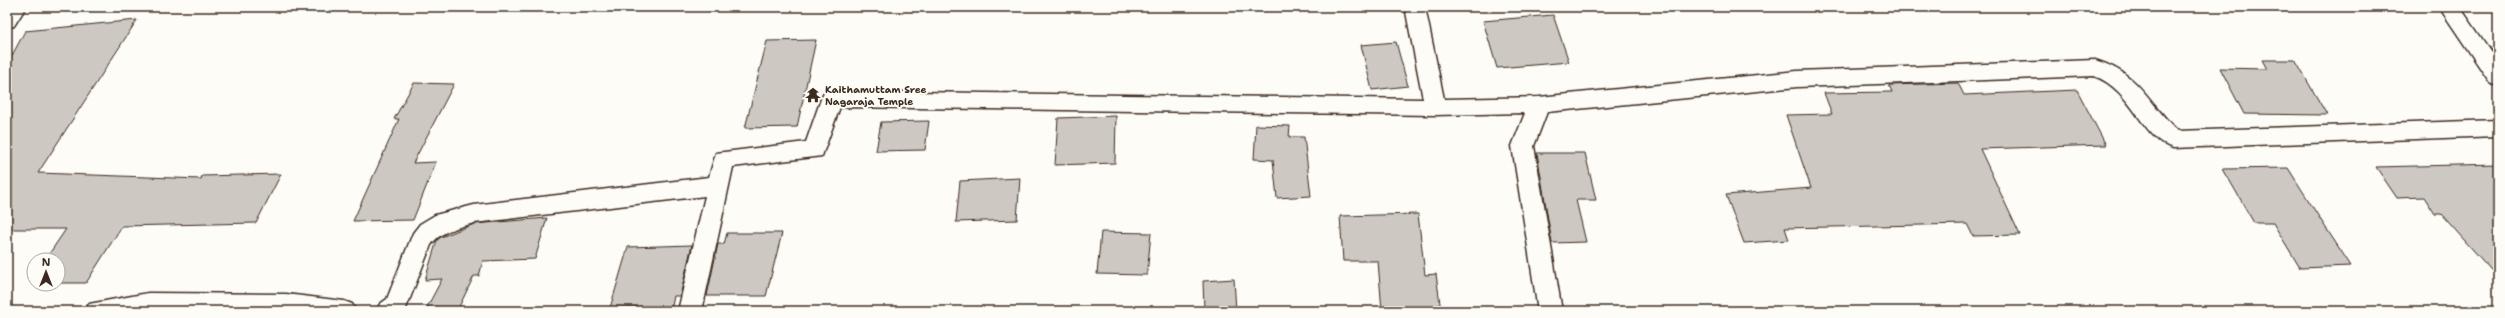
<svg xmlns="http://www.w3.org/2000/svg" width="2505" height="318" viewBox="0 0 2505 318" font-family="'Shantell Sans',sans-serif">
	<style>
		.building { fill: #cdc8c2; stroke: #3b2a1e }
		.lines { fill: none; stroke-linecap: round; stroke-linejoin: round }
		.minor-casing { stroke: #3b2a1e; stroke-width: 3 }
		.secondary-casing { stroke: #3b2a1e; stroke-width: 3 }
		.minor { fill: #fdfcf7; fill-rule: evenodd }
		.secondary { fill: #fdfcf7; fill-rule: evenodd }
		.labels { text-anchor: middle; dominant-baseline: central; stroke-width: 4; stroke-linejoin: round; paint-order: stroke }
		.poi-label { font-size: 10px; font-weight: bold; fill: #3b2a1e; stroke: #fdfcf7; text-anchor: start }
	</style>
	<rect width="100%" height="100%" fill="#fdfcf7"/>
	<filter id="ink" filterUnits="userSpaceOnUse"><feTurbulence type="fractalNoise" baseFrequency=".025" numOctaves="2"/><feDisplacementMap in="SourceGraphic" scale="8" xChannelSelector="R" yChannelSelector="G"/><feConvolveMatrix kernelMatrix="1 2 1 2 8 2 1 2 1" color-interpolation-filters="sRGB"/></filter>
	<g filter="url(#ink)">
		<!-- building -->
		<g class="building">
			<path d="M1553 15 1569 62 1497 68 1483 21Z"/>
			<path d="M137 20 38 173 201 179 202 176 281 174 256 223 122 226 86 283H58V260H45L66 229H7V65L25 31Z"/>
			<path d="M816 40 797 127 745 128 767 41Z"/>
			<path d="M1396 42 1408 86 1372 90 1361 45Z"/>
			<path d="M2262 60H2295L2327 115 2244 114 2220 68 2267 69Z"/>
			<path d="M414 83 454 84 413 163 436 162 413 220 353 221 399 119H394Z"/>
			<path d="M1958 83 1964 95 2077 90 2106 145 1980 149 2020 235 1973 236 1967 224 1785 228 1789 240 1744 243 1726 195 1811 188 1786 115 1832 114 1824 93 1892 92 1889 85Z"/>
			<path d="M1116 116 1115 163 1055 165 1058 118Z"/>
			<path d="M929 121 925 150 876 151 881 122Z"/>
			<path d="M1256 125 1290 126 1289 137H1304L1311 196 1277 198 1273 160 1254 159Z"/>
			<path d="M1537 153H1585L1596 200H1576L1586 242 1552 243Z"/>
			<path d="M2498 164V278L2441 214H2435L2424 197 2397 198 2376 167Z"/>
			<path d="M2288 168 2324 225 2351 266 2300 268 2273 223H2254L2223 169Z"/>
			<path d="M1020 178 1017 220 956 222 960 181Z"/>
			<path d="M1418 214 1425 275 1436 274 1441 311H1382L1378 261H1343L1340 216Z"/>
			<path d="M547 218 535 259 483 261 479 276H474L457 311H425L442 279 425 280 437 240 441 237 474 224Z"/>
			<path d="M1101 232 1151 233 1147 275 1097 274Z"/>
			<path d="M727 233H782L766 296H707L718 244H724Z"/>
			<path d="M692 245 680 296H674L672 306 610 308 628 247Z"/>
			<path d="M1234 279 1236 311H1204L1203 281Z"/>
		</g>
		<g class="lines">
			<defs>
				<g id="minor">
					<path d="M1405 7H1425L1444 99 1539 97 1797 71 2095 60C2141 74 2146 101 2178 131L2498 120V136L2173 148C2142 139 2132 89 2094 76L1797 87 1547 112 1534 146 1562 311H1538L1512 146 1525 113 1435 115 840 107 822 156 733 167 702 311H678L705 196 474 223C457 228 442 230 431 245L405 311H376L380 304 387 299 413 233 420 224 435 215 474 205 709 177 716 153 806 142 821 99 824 93 832 91 1423 99Z"/>
					<path d="M148 293 286 294 344 301 352 304 356 311H85L89 304Z"/>
				</g>
				<g id="secondary">
					<path d="M7 7H26L14 26 7 28Z"/>
					<path d="M2439 7H2460L2498 62V86L2491 84Z"/>
				</g>
			</defs>
			<!-- minor casing -->
			<use href="#minor" class="minor-casing"/>
			<!-- secondary casing -->
			<use href="#secondary" class="secondary-casing"/>
			<!-- minor -->
			<use href="#minor" class="minor"/>
			<!-- secondary -->
			<use href="#secondary" class="secondary"/>
		</g>
	</g>
	<!-- icons -->
	<defs>
		<symbol id="temple-bare" viewBox="-9 -9 18 18"><path d="M0-6L5-2H3V0L6.5 2.5H4V6H1.5V3h-3V6H-4V2.5H-6.5L-3 0V-2H-5Z" fill="#3b2a1e" stroke="#fdfcf7" stroke-width="2.5" paint-order="stroke"/></symbol>
	</defs>
	<g fill-rule="evenodd">
		<use href="#temple-bare" x="802" y="84" width="22" height="22"/>
	</g>
	<g class="labels">
		<!-- poi labels -->
		<g class="poi-label">
			<text x="825" y="89">Kaithamuttam Sree<tspan x="825" dy="12">Nagaraja Temple</tspan></text>
		</g>
	</g>
	<!-- margin -->
	<rect width="2505" height="318" fill="none" stroke="#fdfcf7" stroke-width="24"/>
	<rect x="12" y="12" width="2481" height="294" fill="none" stroke="#3b2a1e" stroke-width="1.5" filter="url(#ink)"/>
	<!-- north arrow -->
	<g transform="translate(46 272)"><circle r="19" fill="#fdfcf7" stroke="#afa8a0"/>
	<path d="M0-3L7 15L0 10L-7 15Z" fill="#3b2a1e"/>
	<text y="-6" font-size="11" font-weight="bold" text-anchor="middle" fill="#3b2a1e">N</text>
	</g>
</svg>
